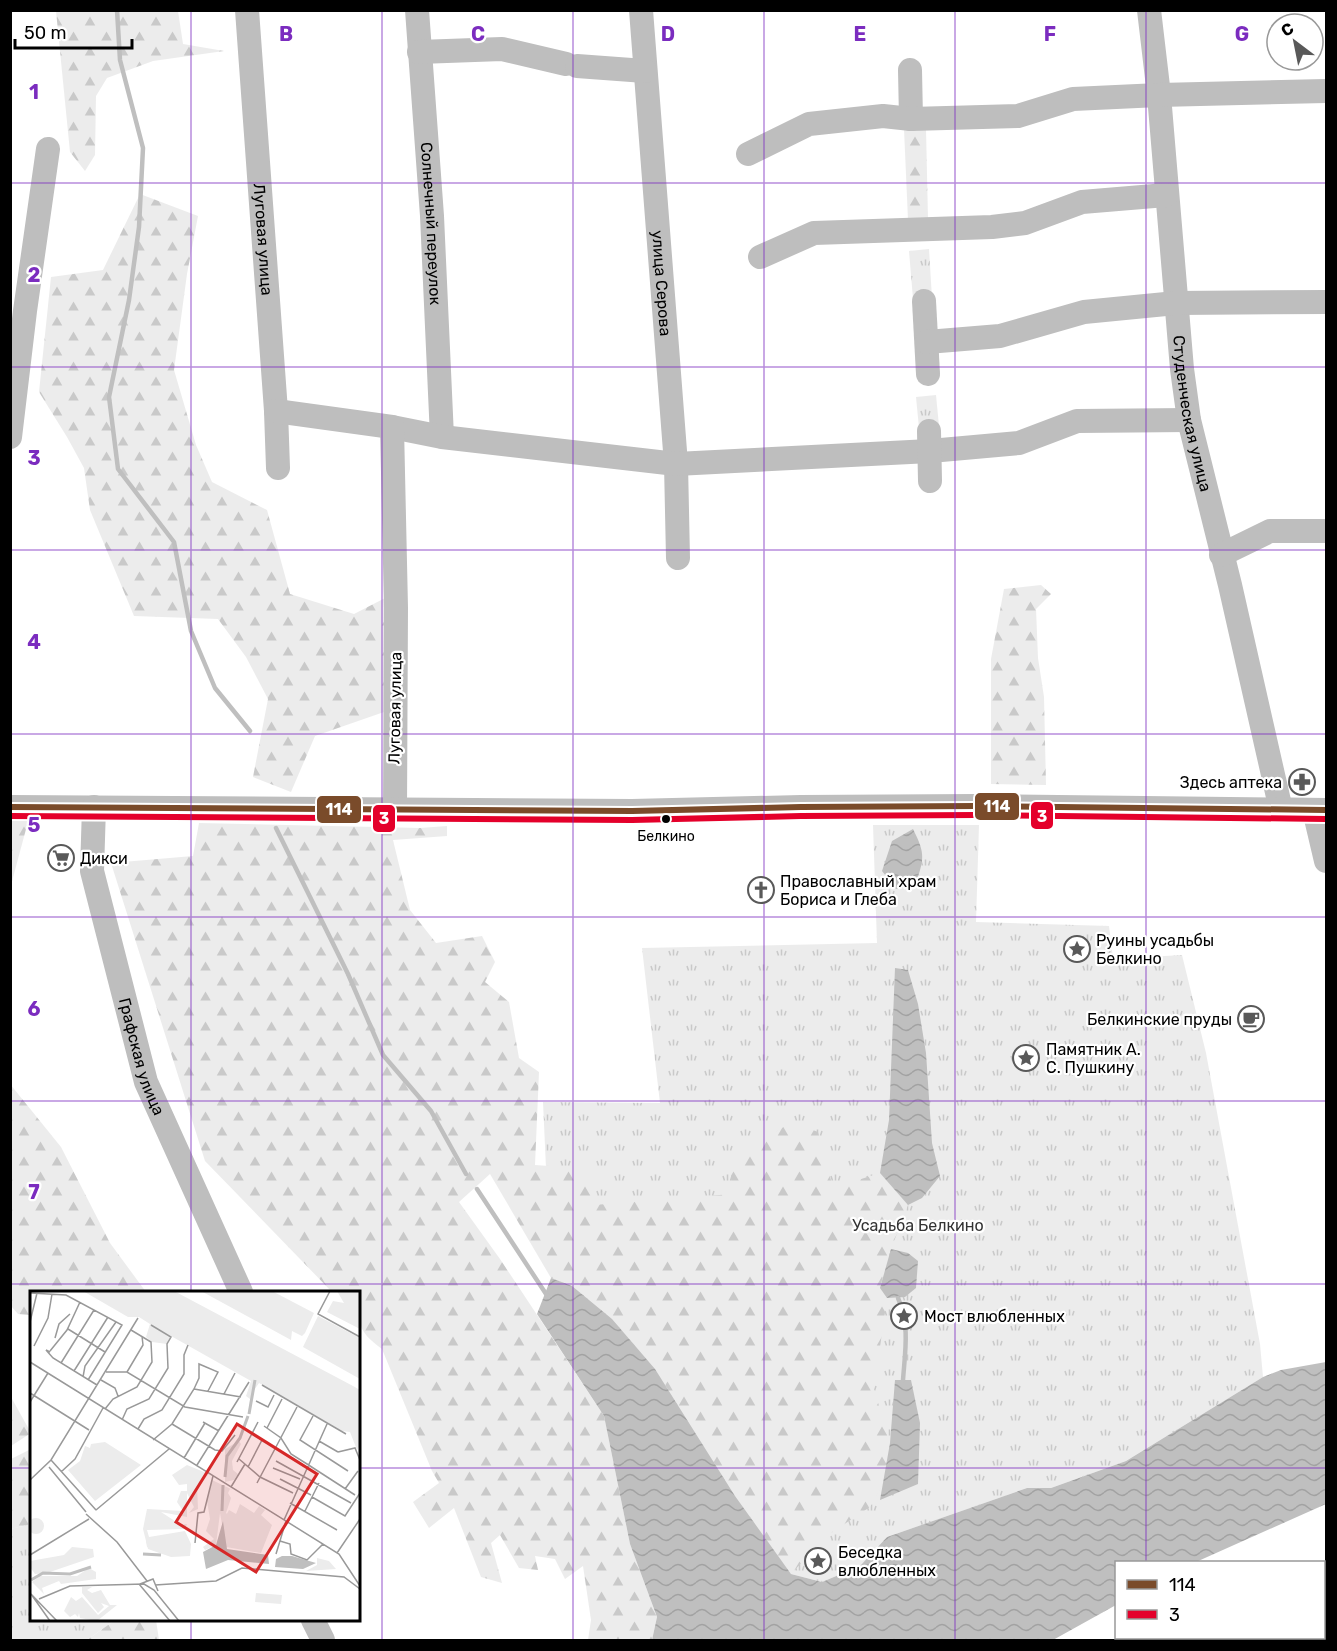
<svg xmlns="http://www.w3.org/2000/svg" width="1337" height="1651" viewBox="0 0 1337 1651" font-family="Rubik,sans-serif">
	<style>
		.grass { fill: url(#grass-tufts) }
		.forest { fill: url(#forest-firs) }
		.water { fill: url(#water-waves) }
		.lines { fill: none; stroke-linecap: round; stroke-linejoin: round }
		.stream { stroke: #bfbfbf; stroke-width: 4.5 }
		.minor { stroke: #bebebe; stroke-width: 24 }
		.bus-1-casing { stroke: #fff; stroke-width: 10 }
		.bus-2-casing { stroke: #fff; stroke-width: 10 }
		.bus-1 { stroke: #7a4b2a; stroke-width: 6 }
		.bus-2 { stroke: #e4002b; stroke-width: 6 }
		.grid { fill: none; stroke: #7b2cbf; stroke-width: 1.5; stroke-opacity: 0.55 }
		.bus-dot { fill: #000; stroke: #fff; stroke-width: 2 }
		.labels { text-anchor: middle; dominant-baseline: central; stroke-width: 4.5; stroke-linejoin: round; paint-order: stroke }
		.bus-label { font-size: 14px; fill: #000; stroke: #fff }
		.street-label { font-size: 16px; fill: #000; stroke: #fff }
		.poi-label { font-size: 16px; fill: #000; stroke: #fff; text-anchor: start }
		.park-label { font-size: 16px; fill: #333; stroke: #fff }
		.inset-river { fill: none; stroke: #bfbfbf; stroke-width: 3 }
		.inset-road { fill: none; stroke: #999; stroke-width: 1.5 }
		.view { fill: #d62828; fill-opacity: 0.15; stroke: #d62828; stroke-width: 3 }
		.inset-edge { fill: none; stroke: #000; stroke-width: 3 }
		.grid-label { font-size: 20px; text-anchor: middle; font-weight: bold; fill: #7b2cbf; stroke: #fff; stroke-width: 4.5; stroke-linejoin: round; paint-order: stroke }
		.line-badge { stroke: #fff; stroke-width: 2 }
		.badge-label { font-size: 16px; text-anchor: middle; font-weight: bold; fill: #fff }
	</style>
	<defs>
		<pattern id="grass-tufts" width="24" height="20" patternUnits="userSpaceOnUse" patternTransform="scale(1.5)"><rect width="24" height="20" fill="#ececec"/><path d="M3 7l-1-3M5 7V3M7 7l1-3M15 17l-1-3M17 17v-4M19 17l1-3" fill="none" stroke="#c9c9c9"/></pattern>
		<pattern id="forest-firs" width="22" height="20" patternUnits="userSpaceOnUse" patternTransform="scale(1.5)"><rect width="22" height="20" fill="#ececec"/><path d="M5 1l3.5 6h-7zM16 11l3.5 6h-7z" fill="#c9c9c9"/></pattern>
		<pattern id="water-waves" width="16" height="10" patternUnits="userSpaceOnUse" patternTransform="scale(1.5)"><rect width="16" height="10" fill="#bfbfbf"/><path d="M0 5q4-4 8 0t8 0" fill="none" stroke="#a2a2a2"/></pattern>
	</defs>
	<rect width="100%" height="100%" fill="#fff"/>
	<!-- grass -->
	<g class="grass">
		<path d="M929 249 932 298 913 299 909 251Z"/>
		<path d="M936 395 939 426 919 428 916 397Z"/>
		<path d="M873 825H979L976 922 1109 926 1113 959 1182 955 1206 1053 1260 1344 1263 1377 1126 1461 1051 1488H1027L887 1537 860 1566 822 1582 791 1574 572 1286 551 1278 543 1102 660 1103 642 948 877 943Z"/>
		<path d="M31 1524 32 1620H115L87 1640H11L10 1529Z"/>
	</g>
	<!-- forest -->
	<g class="forest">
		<path d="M56 11H178L183 44 224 51 153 61 107 78 96 96 95 155 85 171 70 152Z"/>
		<path d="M904 129H926L928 219 908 220Z"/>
		<path d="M140 194 198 216 187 274 174 370 196 445 212 482 267 510 290 594 354 614 389 596 384 712 315 736 291 792 253 777 268 699 246 657 218 619 134 616 90 510 84 468 67 437 39 392 51 277 103 270Z"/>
		<path d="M1041 585 1051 594 1036 609 1038 658 1044 697 1046 785 991 784V659L1004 589Z"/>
		<path d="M11 816 29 818 11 885Z"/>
		<path d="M199 823 420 828 447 826V836L393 840 410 910 436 943 482 936 495 962 485 982 509 1002 519 1058 539 1072 535 1165 591 1169 594 1205 732 1194 730 1158 792 1122 818 1132 833 1188 880 1173 908 1205 891 1249 880 1287 887 1298 874 1389 890 1443 882 1485 870 1507 828 1535 791 1574 735 1496 655 1369 612 1319 572 1286 551 1278 490 1174 459 1202 500 1259 604 1416 630 1544 657 1617 652 1640H588L591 1620 583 1566 565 1579 555 1559 535 1556 538 1570 519 1568 500 1535 491 1543 502 1583 481 1577 454 1508 429 1528 413 1502 439 1483 432 1471 382 1349C356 1330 359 1323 358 1292H332L205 1161 111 863 193 856Z"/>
		<path d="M10 1084 61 1147 110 1243 146 1292H32L31 1315 18 1314 11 1306Z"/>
		<path d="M11 1397 31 1433 11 1446H10Z"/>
		<path d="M31 1449V1524L11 1529V1459Z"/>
		<path d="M115 1620H156L159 1640H87Z"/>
	</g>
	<!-- water -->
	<g class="water">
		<path d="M913 829C926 855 924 859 915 886L896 889 882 871 892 841Z"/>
		<path d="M895 968 908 970 918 1004 926 1053 932 1143 940 1176 922 1198 908 1205 880 1173 889 1120Z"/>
		<path d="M891 1249 908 1253 918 1261 916 1288 905 1297 887 1298 880 1288Z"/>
		<path d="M551 1278 572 1286 612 1319 655 1369 735 1496 791 1574 822 1582 860 1566 887 1537 1027 1488H1051L1126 1461 1263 1377 1281 1370 1326 1362V1504L1196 1562H1116V1605L1053 1640H652L657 1617 630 1544 604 1416 537 1314Z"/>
		<path d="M895 1380H911L920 1423 918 1484 880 1500 890 1443Z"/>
	</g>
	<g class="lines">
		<!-- stream -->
		<g class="stream">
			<path d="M117 10 120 60 143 148 139 227 129 300 109 397 118 469 174 542 191 631 215 688 250 731"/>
			<path d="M276 828 348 974 383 1055 431 1111 466 1174"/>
			<path d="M477 1189 548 1297"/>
			<path d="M898 1298C910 1325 905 1352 903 1380"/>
		</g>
		<!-- minor -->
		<g class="minor">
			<path id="s1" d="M247 10 276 411 278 468"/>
			<path id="s2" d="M417 10 432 216 442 437"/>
			<path id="s3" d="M641 10 676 464 678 558"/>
			<path id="s4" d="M1149 10 1159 95 1182 369 1189 420 1230 585 1281 810"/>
			<path d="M419 52 502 49 566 64"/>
			<path d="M577 66 645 71"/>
			<path d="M910 70 911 119"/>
			<path d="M748 154 809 124 883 116 911 119 1018 116 1073 99 1159 95 1326 91"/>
			<path d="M760 257 814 233 992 227 1025 223 1082 202 1166 195"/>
			<path d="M924 301 928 374"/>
			<path d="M927 342 1000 336 1084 312 1176 303 1326 302"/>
			<path d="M276 411 392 427 442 437 676 464 930 451 1019 443 1077 421 1189 420"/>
			<path d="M392 427 396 608 395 810"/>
			<path d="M929 431 930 481"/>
			<path d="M10 437 25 311 48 149"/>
			<path d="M1221 555 1270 531H1326"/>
			<path d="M10 807 632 811 801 807 976 806 1326 810"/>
			<path id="s5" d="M94 807 92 871 146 1082 241 1292"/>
			<path d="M1314 810 1326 861"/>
			<path d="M1324 1615 1326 1613"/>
			<path d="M313 1620 323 1640"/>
			<path d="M1274 1640 1280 1638"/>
		</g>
		<defs>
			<path id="bus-1" d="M10 807 632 811 801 807 976 806 1326 810"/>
			<path id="bus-2" d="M10 816 632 820 801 816 976 815 1326 819"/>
		</defs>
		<!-- bus-1 casing -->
		<use href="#bus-1" class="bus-1-casing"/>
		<!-- bus-2 casing -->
		<use href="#bus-2" class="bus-2-casing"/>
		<!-- bus-1 -->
		<use href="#bus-1" class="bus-1"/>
		<!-- bus-2 -->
		<use href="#bus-2" class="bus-2"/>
	</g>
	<!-- grid -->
	<path class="grid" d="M191 10V1292M382 10V1640M573 10V1640M764 10V1640M955 10V1640M1146 10V1562M10 183H1326M10 367H1326M10 550H1326M10 734H1326M10 917H1326M10 1101H1326M10 1284H1326M10 1468H32M358 1468H1326M191 1620V1640M1146 1638V1640"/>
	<!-- icons -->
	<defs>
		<symbol id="pharmacy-ring" viewBox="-11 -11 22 22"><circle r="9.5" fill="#fff" stroke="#595959" stroke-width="1.5"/><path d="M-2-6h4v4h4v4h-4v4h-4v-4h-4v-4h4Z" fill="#595959"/></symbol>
		<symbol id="supermarket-ring" viewBox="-11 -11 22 22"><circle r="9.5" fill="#fff" stroke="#595959" stroke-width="1.5"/><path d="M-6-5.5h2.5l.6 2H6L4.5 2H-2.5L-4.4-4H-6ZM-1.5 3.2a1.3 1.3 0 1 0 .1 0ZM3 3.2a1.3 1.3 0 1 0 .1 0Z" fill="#595959"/></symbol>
		<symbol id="church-ring" viewBox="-11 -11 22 22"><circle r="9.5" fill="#fff" stroke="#595959" stroke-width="1.5"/><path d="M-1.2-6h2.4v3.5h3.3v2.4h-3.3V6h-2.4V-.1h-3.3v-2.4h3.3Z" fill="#595959"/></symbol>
		<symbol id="sight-ring" viewBox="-11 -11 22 22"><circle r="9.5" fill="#fff" stroke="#595959" stroke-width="1.5"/><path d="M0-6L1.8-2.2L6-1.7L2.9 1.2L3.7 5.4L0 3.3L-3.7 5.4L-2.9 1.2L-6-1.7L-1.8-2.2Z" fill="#595959"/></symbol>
		<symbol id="cafe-ring" viewBox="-11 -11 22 22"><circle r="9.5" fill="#fff" stroke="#595959" stroke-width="1.5"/><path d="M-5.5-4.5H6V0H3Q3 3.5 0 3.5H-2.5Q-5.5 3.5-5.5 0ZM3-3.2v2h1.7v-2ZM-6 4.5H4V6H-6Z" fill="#595959"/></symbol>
	</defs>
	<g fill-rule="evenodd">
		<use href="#pharmacy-ring" x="1287" y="767" width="30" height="30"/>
		<use href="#supermarket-ring" x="46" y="843" width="30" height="30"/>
		<use href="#church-ring" x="746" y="875" width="30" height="30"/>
		<use href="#sight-ring" x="1062" y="934" width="30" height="30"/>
		<use href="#cafe-ring" x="1236" y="1004" width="30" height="30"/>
		<use href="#sight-ring" x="1011" y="1043" width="30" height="30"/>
		<use href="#sight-ring" x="889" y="1301" width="30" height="30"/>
		<use href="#sight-ring" x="803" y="1546" width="30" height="30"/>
	</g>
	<!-- markers -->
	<circle class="bus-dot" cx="666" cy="819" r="5"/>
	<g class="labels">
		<!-- bus labels -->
		<g class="bus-label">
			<text x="666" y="836">Белкино</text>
		</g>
		<!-- street labels -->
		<g class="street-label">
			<text stroke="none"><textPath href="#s2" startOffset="214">Солнечный переулок</textPath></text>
			<text stroke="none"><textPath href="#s1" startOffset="230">Луговая улица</textPath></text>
			<text stroke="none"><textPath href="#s3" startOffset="274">улица Серова</textPath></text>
			<text stroke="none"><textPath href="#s4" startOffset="406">Студенческая улица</textPath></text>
			<text transform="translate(395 708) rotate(-89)">Луговая улица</text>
			<text stroke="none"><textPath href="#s5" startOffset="256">Графская улица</textPath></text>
		</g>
		<!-- poi labels -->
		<g class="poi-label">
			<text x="1282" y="782" text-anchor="end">Здесь аптека</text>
			<text x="80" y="858">Дикси</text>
			<text x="780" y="881">Православный храм<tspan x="780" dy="18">Бориса и Глеба</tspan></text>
			<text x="1096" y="940">Руины усадьбы<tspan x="1096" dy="18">Белкино</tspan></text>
			<text x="1232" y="1019" text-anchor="end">Белкинские пруды</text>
			<text x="1046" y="1049">Памятник А.<tspan x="1046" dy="18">С. Пушкину</tspan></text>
			<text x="924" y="1316">Мост влюбленных</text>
			<text x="838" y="1552">Беседка<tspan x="838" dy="18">влюбленных</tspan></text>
		</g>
		<!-- park labels -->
		<g class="park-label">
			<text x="918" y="1225">Усадьба Белкино</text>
		</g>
	</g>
	<!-- overview -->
	<g transform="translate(30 1291)">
		<rect width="330" height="330" fill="#fff"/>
		<path d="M75 151 111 174 65 210 38 179 50 170 55 155 60 157 61 153ZM210 213 224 222 229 215 235 219 231 224 242 234 231 262 196 256 193 230 199 219 206 223ZM287 267 299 270 306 278 276 280 287 274ZM52 296H62L57 299 62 302 71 299 80 314H87L67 330 50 327 49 322 48 326 45 323 40 326 34 320 41 306 46 310 52 306 68 324 79 315 71 312 74 316 68 322 52 302Z" fill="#ececec"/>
		<path d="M53 0H144L323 95 330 99V154L327 159 320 141 312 140 229 92 222 102 219 120 220 108 216 105 221 90 141 45 137 53 122 51 116 46 120 33 109 26H98ZM171 0H242L284 22 275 42 272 45 262 40 261 49ZM307 0H330V38L297 21 303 10 314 12ZM288 25 330 47V88L273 56ZM209 150 211 153 202 170 203 179 208 183 204 189 195 191V158ZM157 174 179 183 167 194 168 218 159 222 164 216 157 202V226L131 221 151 234 157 233 155 238 117 239 119 246 155 240 161 253 160 265 141 266 118 258 113 238 117 218 153 220 147 211 151 200H157V193L149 194 142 184ZM182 189 203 199 200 198 198 202 201 207 196 222 206 231 213 229 217 239 205 254 196 256 190 222 186 254 175 259 173 256 184 248 176 240 180 228 177 210ZM42 256 63 258 64 266 17 282 5 283 0 276V270L34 264ZM59 277 66 281V288L31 293 29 290 12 297 14 303 2 291 10 285H47Z" fill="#ececec"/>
		<path d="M145 248 160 253 159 264 117 256 116 250Z" fill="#ececec"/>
		<path d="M-2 235a8 8 0 1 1 16 0a8 8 0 1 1-16 0ZM226 302 252 304 251 313 225 311Z" fill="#ececec"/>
		<path d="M193 230 197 258 238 264 239 273 198 269 176 278 173 261 186 254ZM252 265H262L286 272 273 278 245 276 246 268Z" fill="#bfbfbf"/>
		<path class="inset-river" d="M219 123 225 89M195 186 197 165 210 147 218 125M192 220 193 194M113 263 131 264M1 289 13 282 40 283 61 276"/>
		<path class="inset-road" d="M300 0 288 23 330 46M0 2 36 4 92 34 58 89M0 31 7 2M38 38 75 61M25 47 29 33 40 23M4 55 18 27 22 3M20 60 37 39 50 11M20 61 16 59 23 67 67 94M0 71 309 263 330 295M31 72 64 19M44 80 78 26M76 81H97L155 116 213 126M97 81 113 54 112 45M53 86 55 75 86 31M71 89 85 97 88 105M232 94 316 143M164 98 211 106M0 102 59 139M194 103 205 82M226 110 238 116 244 104M0 111 18 82M75 118 83 108 107 96 122 71 121 51 101 39M283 125 270 149 318 180M92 129 97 118 119 108 138 77 137 53 141 46 121 34M173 131 189 140M142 133 185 159 192 160 205 144M234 135 251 147 261 163 277 173M237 137 252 108M108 138 114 128 132 119 154 83V64L158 54M123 149 142 133 164 98 169 87V73L188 81 178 100M289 150 308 161M308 161 325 157 330 169M154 167 175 132M209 168 230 186 263 202M21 169 66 219M246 170 321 212M207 171 228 131M277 173 325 204M167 174 219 91M19 176 56 221M218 176 232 149M243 177 270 188M31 181 45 168 73 117M250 188 281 204M0 189 21 169 108 27M227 192 267 116M201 196 215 173M315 198 328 180M282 206 315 225 330 202M260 212 307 239M66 219 139 158M275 220 289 192M56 223 87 251 117 290M254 229 297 133M250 250 260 253 261 263 277 269 293 253M165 252 168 222 174 221 183 185M307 262 330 228M246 263 256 230M0 264 59 228M109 293 140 330M110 293 123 288 128 300M125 294 186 290 212 277 314 286 330 298M9 308 40 295 114 293 124 299 149 330M20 330 1 303 27 330"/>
		<path class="view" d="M207 133 287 183 226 281 146 231Z"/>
		<rect width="330" height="330" class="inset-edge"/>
	</g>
	<g class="grid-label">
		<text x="286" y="41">B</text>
		<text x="478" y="41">C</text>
		<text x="668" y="41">D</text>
		<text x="860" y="41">E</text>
		<text x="1050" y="41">F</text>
		<text x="1242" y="41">G</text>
		<text x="34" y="99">1</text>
		<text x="34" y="282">2</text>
		<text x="34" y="465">3</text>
		<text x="34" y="649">4</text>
		<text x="34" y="832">5</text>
		<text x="34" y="1016">6</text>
		<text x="34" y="1199">7</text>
	</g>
	<g class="line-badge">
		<rect x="974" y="792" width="46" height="29" rx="6" fill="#7a4b2a"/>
		<rect x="316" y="795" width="46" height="29" rx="6" fill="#7a4b2a"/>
		<rect x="1030" y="801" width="24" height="29" rx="6" fill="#e4002b"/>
		<rect x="372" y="804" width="24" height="29" rx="6" fill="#e4002b"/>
	</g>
	<g class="badge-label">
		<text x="997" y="812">114</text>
		<text x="339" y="815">114</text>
		<text x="1042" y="822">3</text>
		<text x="384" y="824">3</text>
	</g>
	<!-- border -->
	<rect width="1337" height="1651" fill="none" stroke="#000000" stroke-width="24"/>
	<!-- legend -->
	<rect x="1115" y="1561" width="210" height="78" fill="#ffffff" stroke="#999999" stroke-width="1.5"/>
	<rect x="1127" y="1580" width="30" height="9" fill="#7a4b2a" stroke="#999999" stroke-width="1.5"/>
	<text x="1169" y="1591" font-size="18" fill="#000000">114</text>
	<rect x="1127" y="1610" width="30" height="9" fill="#e4002b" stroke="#999999" stroke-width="1.5"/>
	<text x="1169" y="1621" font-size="18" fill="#000000">3</text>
	<!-- north arrow -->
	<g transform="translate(1295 42) rotate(328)"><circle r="28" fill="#ffffff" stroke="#999999" stroke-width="1.5"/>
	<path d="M0-4.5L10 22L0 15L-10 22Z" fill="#595959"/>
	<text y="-9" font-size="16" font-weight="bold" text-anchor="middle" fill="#000000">С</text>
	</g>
	<!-- scale -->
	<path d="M15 39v9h117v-9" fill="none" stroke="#000000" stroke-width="3"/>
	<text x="24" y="39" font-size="18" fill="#000000" stroke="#ffffff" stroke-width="4.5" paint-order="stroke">50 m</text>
</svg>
